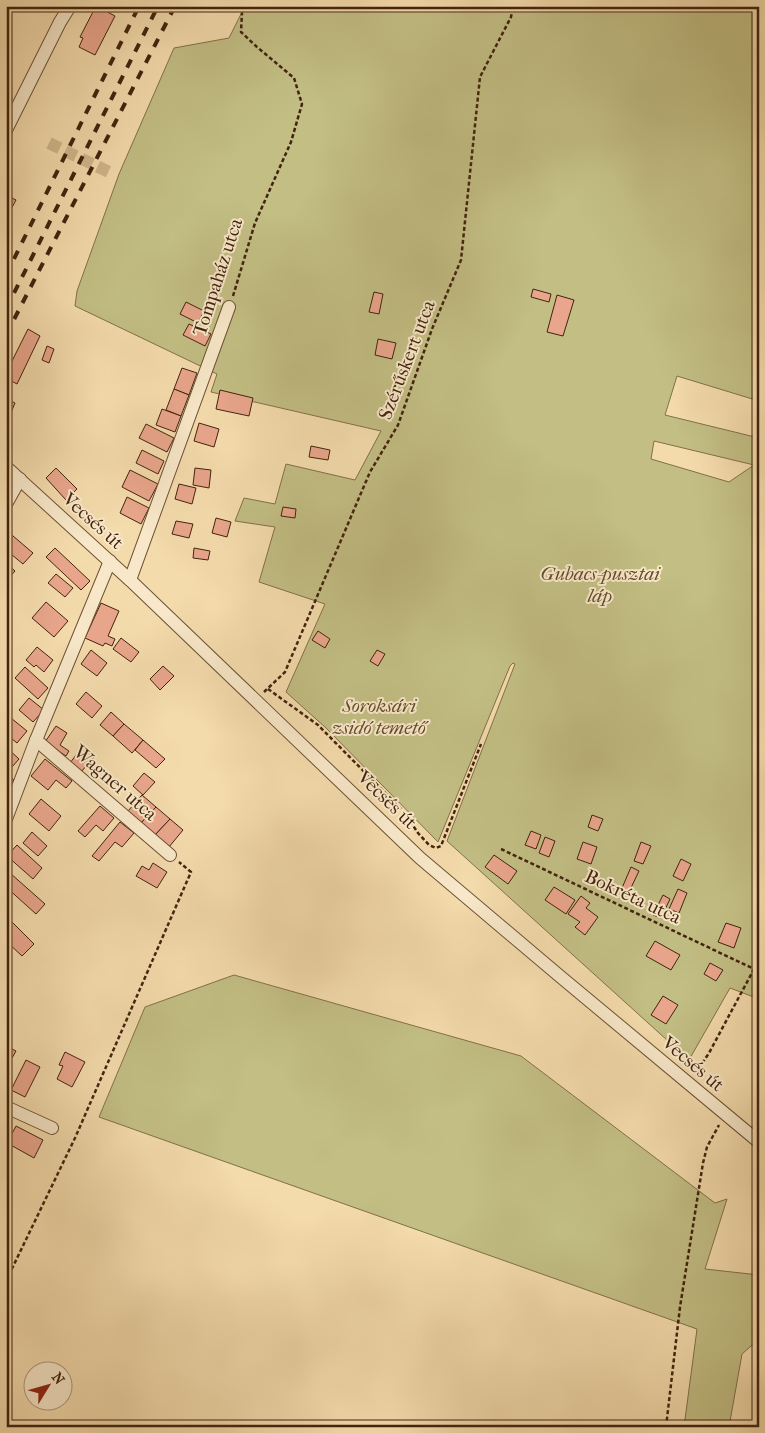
<svg xmlns="http://www.w3.org/2000/svg" width="765" height="1433" viewBox="0 0 765 1433" font-family="'IM FELL French Canon',serif">
	<style>
		.green { fill: #c2be84; stroke: #827049; fill-rule: evenodd }
		.building { fill: #e9a68c; stroke: #42230e }
		.lines { fill: none; stroke-linecap: round; stroke-linejoin: round }
		.minor-tunnel { stroke: #d0b68c; stroke-width: 12; stroke-dasharray: 12 6; stroke-linecap: butt }
		.minor-casing { stroke: #6e5136; stroke-width: 14 }
		.path { stroke: #42230e; stroke-width: 2.5; stroke-dasharray: 4 2.5; stroke-linecap: butt }
		.minor { stroke: #f8e8c9; stroke-width: 12 }
		.rail { stroke: #42230e; stroke-width: 4; stroke-dasharray: 9 9; stroke-linecap: butt }
		.labels { text-anchor: middle; dominant-baseline: central; stroke-width: 4; stroke-linejoin: round; paint-order: stroke }
		.street-label { font-size: 19px; fill: #42230e; stroke: #f8e8c9 }
		.park-label { font-size: 19px; font-style: italic; fill: #624a2c; stroke: #f8e8c9 }
	</style>
	<rect width="100%" height="100%" fill="#f4dbac"/>
	<filter id="stains"><feTurbulence type="fractalNoise" baseFrequency=".004" numOctaves="4"/><feColorMatrix values="0 0 0 0 .2 0 0 0 0 .09 0 0 0 0 .02 0 0 0 .5 -.17"/></filter>
	<radialGradient id="worn" r=".72"><stop offset=".6" stop-color="#630" stop-opacity="0"/><stop offset="1" stop-color="#630" stop-opacity=".3"/></radialGradient>
	<!-- green -->
	<g class="green">
		<path d="M245 6H759V401L677 376 665 415 759 438V999L730 988 689 1060 447 841 515 664 513 663 510 666 438 842 326 728 286 692 325 604 259 582 275 527 235 521 244 498 275 504 286 464 355 480 381 431 211 392 217 374 75 306 77 291 119 174 174 48 229 38ZM654 441 754 465 729 482 651 459Z"/>
		<path d="M234 975 521 1056 715 1203 727 1199 705 1269 759 1275V1339L742 1354 729 1427H684L697 1329 99 1117 145 1007Z"/>
	</g>
	<!-- building -->
	<g class="building">
		<path d="M96 6 115 16 95 55 79 47 83 38 80 37Z"/>
		<path d="M6 195 16 200 9 213 6 212Z"/>
		<path d="M533 289 551 294 549 302 531 297Z"/>
		<path d="M374 292 383 294 379 314 369 312Z"/>
		<path d="M557 295 574 300 563 336 547 332Z"/>
		<path d="M186 302 204 311 198 323 180 314Z"/>
		<path d="M189 324 211 334 205 346 183 335Z"/>
		<path d="M28 329 40 336 17 384 6 378V373Z"/>
		<path d="M378 339 396 343 392 359 375 355Z"/>
		<path d="M47 346 54 349 49 363 42 360Z"/>
		<path d="M182 368 197 373 189 395 174 389Z"/>
		<path d="M174 389 189 395 181 416 166 410Z"/>
		<path d="M6 390 12 393 9 400 15 403 10 415 6 413Z"/>
		<path d="M220 390 253 398 249 416 216 409Z"/>
		<path d="M162 409 181 416 175 432 156 425Z"/>
		<path d="M199 423 219 429 214 447 194 441Z"/>
		<path d="M146 424 174 438 167 452 139 438Z"/>
		<path d="M311 446 330 450 328 460 309 457Z"/>
		<path d="M142 450 164 461 158 474 136 463Z"/>
		<path d="M56 468 77 489 66 500 46 478Z"/>
		<path d="M195 468 211 470 209 488 193 485Z"/>
		<path d="M130 470 158 484 149 501 122 487Z"/>
		<path d="M179 484 196 488 192 504 175 499Z"/>
		<path d="M127 497 149 508 141 524 120 513Z"/>
		<path d="M283 507 296 509 295 518 281 516Z"/>
		<path d="M216 518 231 522 227 537 212 533Z"/>
		<path d="M176 521 193 524 189 538 172 534Z"/>
		<path d="M6 530 33 553 23 564 6 550Z"/>
		<path d="M55 548 90 581 81 590 46 557Z"/>
		<path d="M194 548 210 551 208 560 193 558Z"/>
		<path d="M6 563 15 571 6 581Z"/>
		<path d="M56 574 73 588 65 597 48 583Z"/>
		<path d="M46 602 68 621 54 637 32 618Z"/>
		<path d="M101 603 119 611 108 636 115 639 112 646 105 643 103 646 85 638Z"/>
		<path d="M318 631 330 639 325 648 312 640Z"/>
		<path d="M121 638 139 652 131 662 113 649Z"/>
		<path d="M37 647 53 660 44 672 36 665 34 667 26 660Z"/>
		<path d="M91 650 107 663 97 676 81 664Z"/>
		<path d="M377 650 385 654 378 666 370 661Z"/>
		<path d="M163 666 174 676 160 690 150 679Z"/>
		<path d="M25 667 48 688 38 699 15 678Z"/>
		<path d="M86 692 102 706 92 718 76 704Z"/>
		<path d="M29 698 44 710 33 722 19 710Z"/>
		<path d="M111 712 124 724 113 736 100 725Z"/>
		<path d="M6 714 27 731 17 743 6 734Z"/>
		<path d="M124 724 143 740 132 753 113 736Z"/>
		<path d="M56 726 67 733 60 745 69 751 66 756 45 742Z"/>
		<path d="M143 740 165 759 156 768 135 750Z"/>
		<path d="M6 747 19 759 12 767 6 762Z"/>
		<path d="M82 747 94 757 81 772 70 763Z"/>
		<path d="M45 759 72 781 66 788 56 780 48 790 31 776Z"/>
		<path d="M6 773 14 780 6 788Z"/>
		<path d="M144 773 155 782 143 795 133 786Z"/>
		<path d="M142 795 156 807 141 823 128 811Z"/>
		<path d="M41 799 61 816 49 831 29 814Z"/>
		<path d="M100 806 114 818 103 831 96 825 85 837 78 831Z"/>
		<path d="M156 807 170 819 155 835 141 823Z"/>
		<path d="M592 815 603 819 598 831 588 827Z"/>
		<path d="M170 819 183 830 169 847 155 835Z"/>
		<path d="M120 822 134 833 122 847 115 842 99 861 92 856Z"/>
		<path d="M531 831 541 835 536 849 525 845Z"/>
		<path d="M32 832 47 846 38 856 23 843Z"/>
		<path d="M545 837 555 841 549 857 539 853Z"/>
		<path d="M583 842 597 847 591 864 577 859Z"/>
		<path d="M641 842 651 846 643 864 634 861Z"/>
		<path d="M17 845 42 868 33 879 7 856Z"/>
		<path d="M494 855 517 871 508 884 485 867Z"/>
		<path d="M681 859 691 864 683 881 673 876Z"/>
		<path d="M153 863 167 872 157 888 136 876 142 866 149 870Z"/>
		<path d="M631 867 639 871 629 892 622 888Z"/>
		<path d="M10 873 45 904 36 914 6 887V877Z"/>
		<path d="M554 887 575 900 566 914 545 900Z"/>
		<path d="M678 889 687 893 679 913 669 909Z"/>
		<path d="M663 895 670 899 661 918 653 915Z"/>
		<path d="M581 896 590 903 586 908 598 917 585 935 575 927 580 922 568 914Z"/>
		<path d="M6 916 34 944 22 956 6 941Z"/>
		<path d="M726 923 741 928 734 948 718 942Z"/>
		<path d="M655 941 680 955 671 970 646 956Z"/>
		<path d="M710 963 723 970 716 981 704 974Z"/>
		<path d="M663 996 678 1005 666 1024 651 1015Z"/>
		<path d="M6 1046 16 1051 6 1069Z"/>
		<path d="M65 1052 85 1062 72 1087 57 1079 63 1066 59 1065Z"/>
		<path d="M26 1060 40 1067 25 1097 11 1090Z"/>
		<path d="M16 1126 43 1140 34 1158 7 1143Z"/>
	</g>
	<g class="lines">
		<!-- minor-tunnel -->
		<path class="minor-tunnel" d="M49 143 111 173"/>
		<defs>
			<g id="minor">
				<path d="M6 130 60 22 70 6"/>
				<path d="M6 467 130 580 420 858 562 978 759 1142"/>
				<path d="M6 504 20 479"/>
				<path d="M130 580 229 307"/>
				<path d="M36 740 170 855"/>
				<path d="M6 819 36 740 110 561"/>
				<path d="M6 1107 52 1128"/>
			</g>
		</defs>
		<!-- minor casing -->
		<use href="#minor" class="minor-casing"/>
		<!-- path -->
		<g class="path">
			<path d="M233 296 255 223 291 142 302 104 294 78 257 47 241 32 242 12 245 6"/>
			<path d="M268 689 318 725 404 812 418 833 429 845 436 848 441 846 481 744"/>
			<path d="M264 692 285 672 370 472 398 425 432 329 461 260 480 77 511 17 513 6"/>
			<path d="M501 849 754 969"/>
			<path d="M695 1074 709 1053 754 969 759 957"/>
			<path d="M6 1281 75 1138 191 872 179 862"/>
			<path d="M666 1427 680 1307 703 1163 707 1147 719 1125"/>
		</g>
		<!-- minor -->
		<use href="#minor" class="minor"/>
		<!-- rail -->
		<g class="rail">
			<path d="M6 275 139 6"/>
			<path d="M6 309 158 6"/>
			<path d="M6 335 175 6"/>
		</g>
	</g>
	<g class="labels">
		<!-- street labels -->
		<g class="street-label">
			<text transform="translate(218 277) rotate(-72)">Tompaház utca</text>
			<text transform="translate(407 360) rotate(-69)">Szérűskert utca</text>
			<text transform="translate(93 521) rotate(42)">Vecsés út</text>
			<text transform="translate(115 783) rotate(41)">Wagner utca</text>
			<text transform="translate(387 800) rotate(44)">Vecsés út</text>
			<text transform="translate(633 897) rotate(25)">Bokréta utca</text>
			<text transform="translate(693 1064) rotate(40)">Vecsés út</text>
		</g>
		<!-- park labels -->
		<g class="park-label">
			<text x="600" y="574">Gubacs-pusztai<tspan x="600" dy="22">láp</tspan></text>
			<text x="379" y="706">Soroksári<tspan x="379" dy="22">zsidó temető</tspan></text>
		</g>
	</g>
	<!-- margin -->
	<rect width="765" height="1433" fill="none" stroke="#f4dbac" stroke-width="25"/>
	<rect x="8" y="8" width="750" height="1418" fill="none" stroke="#42230e" stroke-width="2.5"/>
	<rect x="12" y="12" width="740" height="1408" fill="none" stroke="#42230e"/>
	<!-- north arrow -->
	<g transform="translate(48 1386) rotate(53)"><circle r="24" fill="#f8e8c9" stroke="#af997e"/>
	<path d="M0-4L9 19L0 12L-9 19Z" fill="#8f2418"/>
	<text y="-8" font-size="14" font-weight="bold" text-anchor="middle" fill="#42230e">N</text>
	</g>
	<rect width="100%" height="100%" filter="url(#stains)"/>
	<rect width="100%" height="100%" fill="url(#worn)"/>
</svg>
